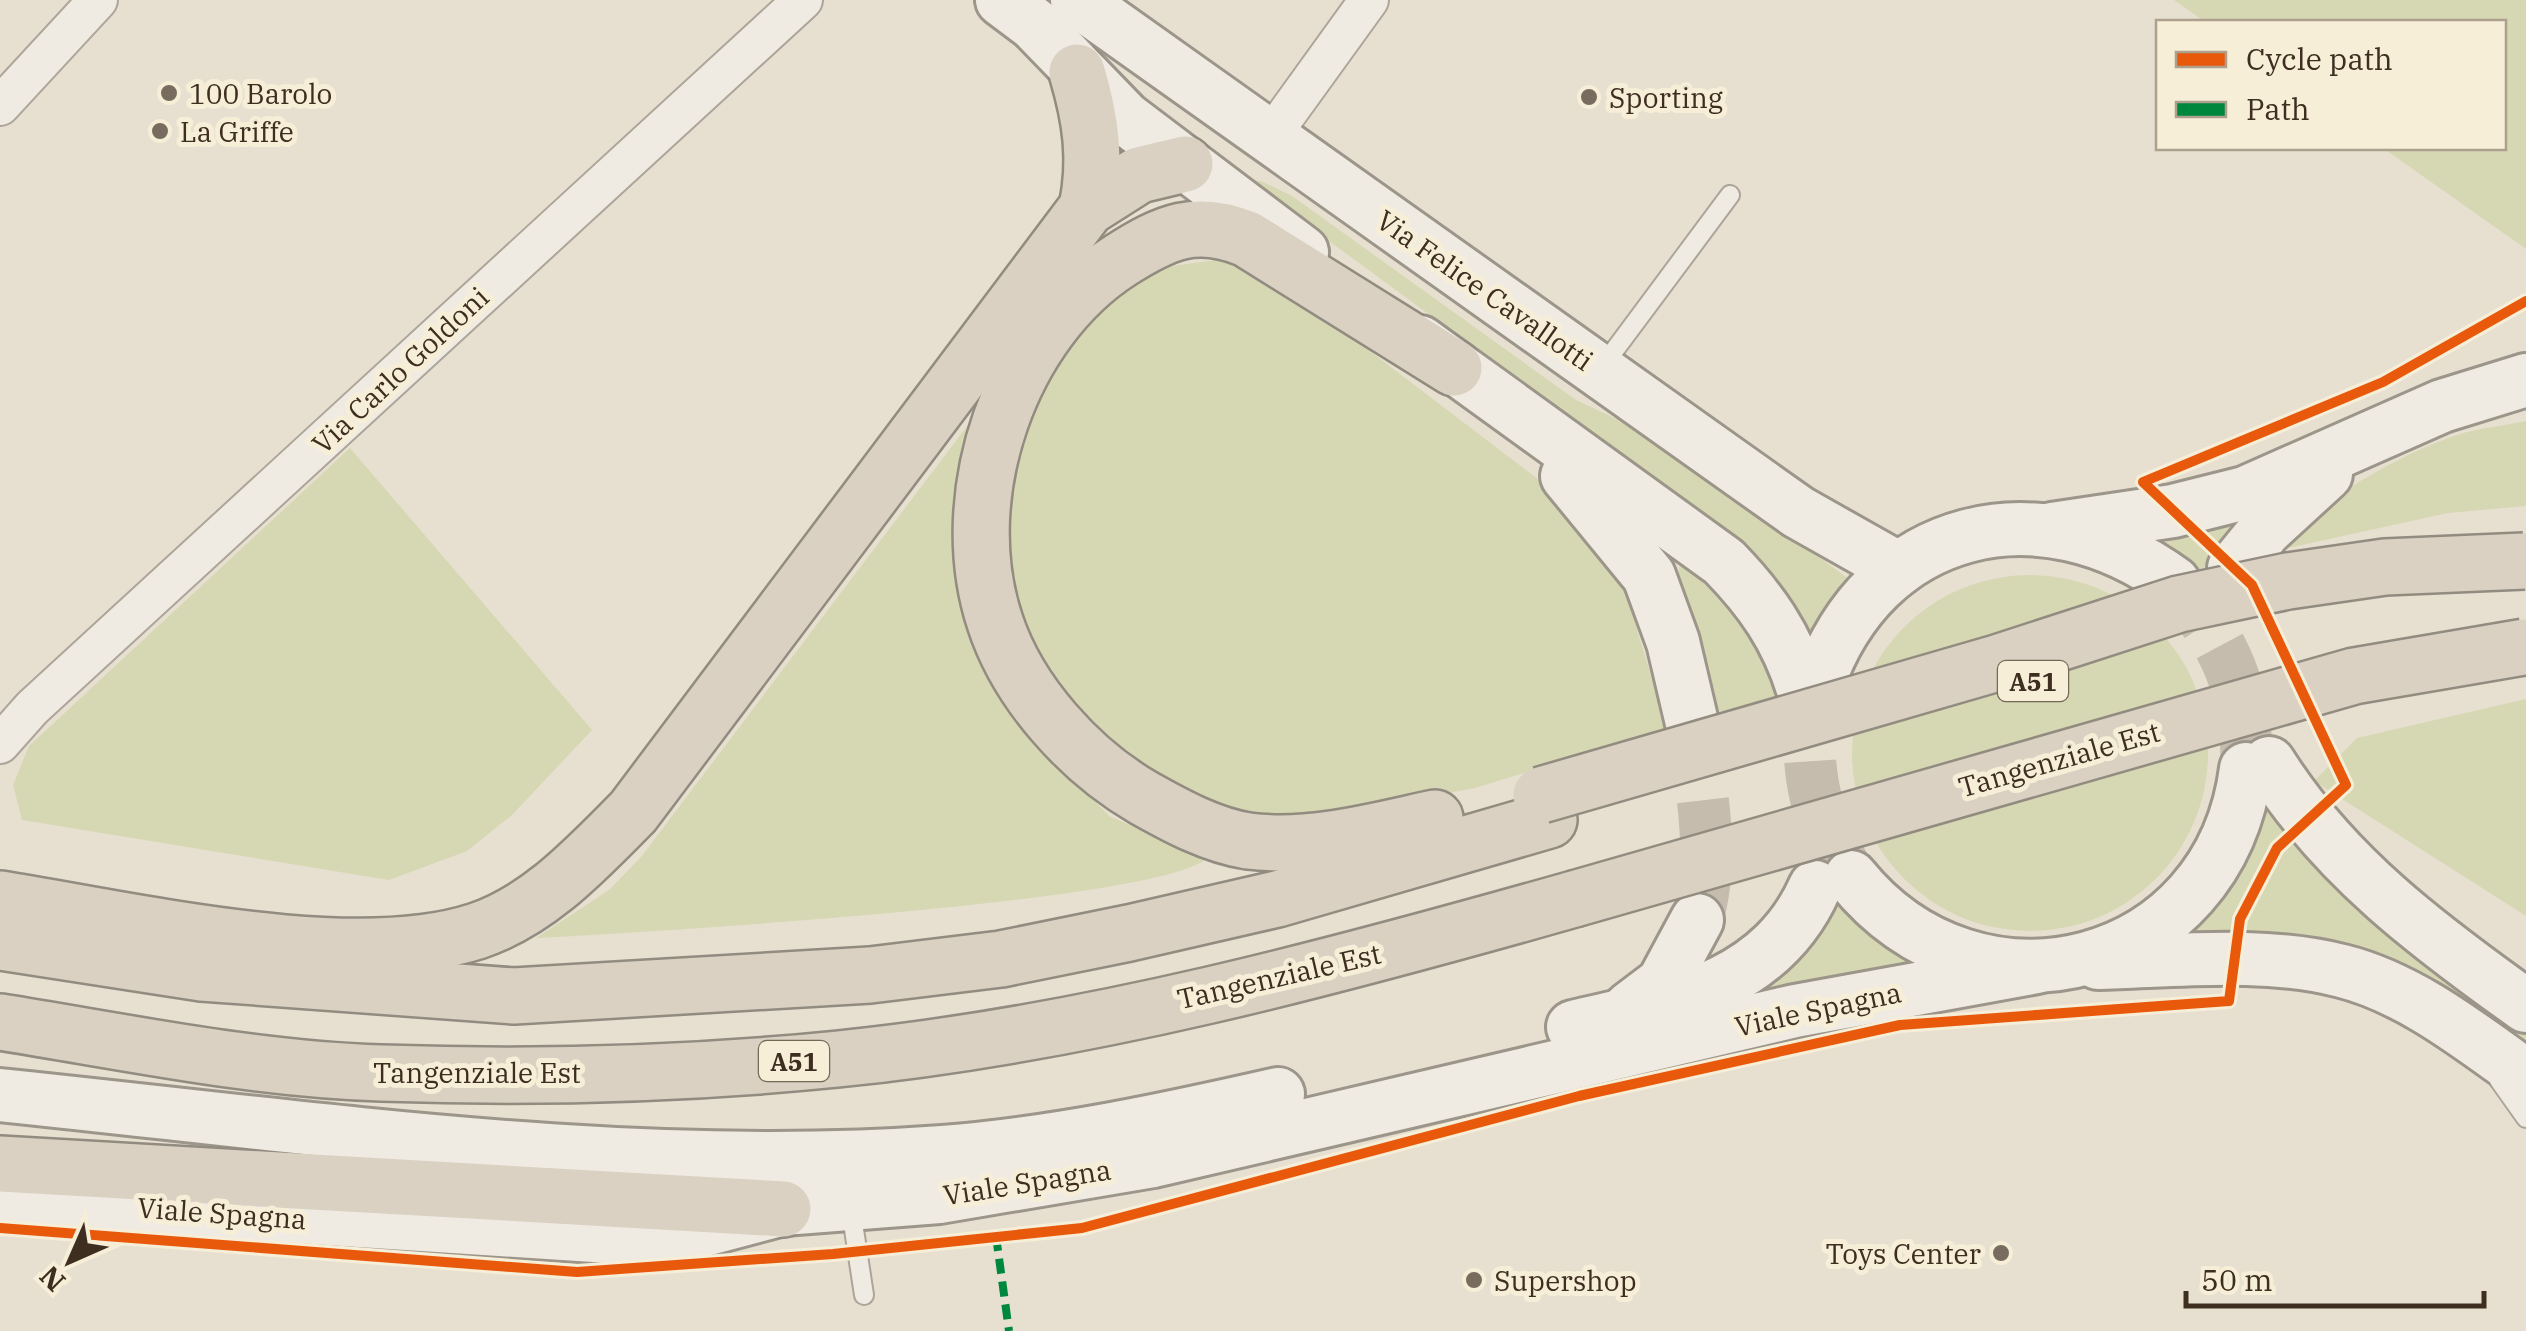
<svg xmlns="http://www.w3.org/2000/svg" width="2526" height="1331" viewBox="0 0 2526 1331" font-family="'IBM Plex Serif',serif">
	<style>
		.green { fill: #d6d7b3 }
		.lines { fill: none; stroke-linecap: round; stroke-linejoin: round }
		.secondary-tunnel { stroke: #c5bcae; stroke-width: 52; stroke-dasharray: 52 26; stroke-linecap: butt }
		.lane-casing { stroke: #ada599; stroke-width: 22 }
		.street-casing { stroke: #ada599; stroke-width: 42 }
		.secondary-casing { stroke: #9c958a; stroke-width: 58 }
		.highway-casing { stroke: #928b80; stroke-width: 60 }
		.lane { stroke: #efebe3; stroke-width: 18 }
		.street { stroke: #efebe3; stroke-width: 38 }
		.secondary { stroke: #efebe3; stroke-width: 52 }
		.highway { stroke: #dad1c2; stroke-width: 55 }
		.highway-bridge-casing { stroke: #928b80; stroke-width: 60; stroke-linecap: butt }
		.highway-bridge { stroke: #dad1c2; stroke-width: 55 }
		.quiet { stroke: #00873e; stroke-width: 8; stroke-dasharray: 15 8; stroke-linecap: butt }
		.cycleway-casing { stroke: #f7eed8; stroke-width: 16 }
		.cycleway { stroke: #e8590c; stroke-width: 10 }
		.poi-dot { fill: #786c5e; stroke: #f7eed8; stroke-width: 4 }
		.labels { text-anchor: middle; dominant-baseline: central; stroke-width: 10; stroke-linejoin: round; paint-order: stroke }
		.shield { fill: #f7eed8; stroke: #756857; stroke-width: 2.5 }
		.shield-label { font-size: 25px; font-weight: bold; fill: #3d2e20 }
		.poi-label { font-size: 28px; fill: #3d2e20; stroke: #f7eed8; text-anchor: start }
		.street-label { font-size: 28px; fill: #3d2e20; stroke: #f7eed8 }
	</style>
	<rect width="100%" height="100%" fill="#e7e0d1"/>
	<!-- green -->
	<g class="green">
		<path d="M2174 0H2526V249L2383 148H2504V22H2205Z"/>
		<path d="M1246 180 1261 181 1292 196 1576 400 1657 438 1865 591 1817 654 1775 580 1751 551Z"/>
		<path d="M1231 258 1262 269 1564 499 1625 590 1667 729 1475 788 1310 818 1227 817 1152 785 1050 688 1020 613 1002 503 1025 410 1067 326 1150 269Z"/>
		<path d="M974 417 968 489 1069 774 1109 816 1207 858C1161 903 631 933 536 938L609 890 641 857Z"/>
		<path d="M2526 421V506L2448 513 2256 555C2312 510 2387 458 2457 435 2479 428 2503 426 2526 421Z"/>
		<path d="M350 448 592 730 512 815 467 851 389 880 22 820 13 785 29 746Z"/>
		<path d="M2242 515 2227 531 2199 576 2151 545 2196 535Z"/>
		<path d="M1690 564 1740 610 1785 696 1714 713 1677 586 1679 567Z"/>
		<circle cx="2030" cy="753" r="178"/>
		<path d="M2526 699V916L2314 781 2357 738Z"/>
		<path d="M2258 789 2315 867 2404 947 2526 1035V1048L2307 938 2173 932Z"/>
		<path d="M1842 889 1942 969 1728 1001C1792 978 1812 948 1842 889Z"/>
	</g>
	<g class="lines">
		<!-- secondary-tunnel -->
		<g class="secondary-tunnel">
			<path d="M2174 583C2224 637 2250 695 2246 769"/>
			<path d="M1818 684C1801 747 1810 811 1845 867"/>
			<path d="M1692 723C1701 789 1716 855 1697 920"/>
		</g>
		<defs>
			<g id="lane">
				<path d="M1602 367 1730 195"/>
				<path d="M2499 1080 2526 1118"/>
				<path d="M851 1210 864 1295"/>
			</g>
			<g id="street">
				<path d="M0 106 98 0"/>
				<path d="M1270 137 1369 0"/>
				<path d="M0 744 32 708 803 0"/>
			</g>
			<g id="secondary">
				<path d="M1002 0 1034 24 1125 118 1302 252"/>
				<path d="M1077 0 1798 512 1899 569"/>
				<path d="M1420 342 1724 562C1761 600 1787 637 1803 689"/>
				<path d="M1567 476 1649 576 1673 642 1692 723"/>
				<path d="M2052 529 2173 511 2245 493 2442 406 2526 380"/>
				<path d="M2234 568 2265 530 2326 474"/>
				<path d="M1818 684C1875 522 2040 485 2174 583"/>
				<path d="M2269 763C2334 866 2429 937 2526 1006"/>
				<path d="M1851 877C1978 1034 2220 973 2246 769"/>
				<path d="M2098 963C2177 961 2264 951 2342 971 2410 988 2470 1036 2526 1076"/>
				<path d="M1630 1008 1663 983 1697 920"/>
				<path d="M1573 1027C1671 1004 1771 987 1815 887"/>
				<path d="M0 1095C312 1127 629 1175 943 1152 1056 1143 1168 1119 1278 1094"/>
				<path d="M0 1198 610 1237 700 1231 783 1209 939 1197 1153 1161 1795 1011 2037 967"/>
			</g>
			<g id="highway">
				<path d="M1077 72C1091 119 1097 160 1087 208"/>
				<path d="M1435 818C1375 831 1311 849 1248 841 1211 835 1176 816 1144 798 1080 761 1018 693 995 622 953 496 1010 331 1121 260 1165 232 1196 218 1247 239L1454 368"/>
				<path d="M0 899C132 920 351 972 477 931 540 910 587 858 633 812L1087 208 1139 175 1185 164"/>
				<path d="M0 942 202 973 514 996 870 975 1001 959 1129 933 1277 899 1549 820"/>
				<path d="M0 1022C126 1042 253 1069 381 1073 530 1078 689 1074 838 1059 1087 1034 1334 967 1574 899"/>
				<path d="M0 1164 783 1209"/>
			</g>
		</defs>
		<!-- lane casing -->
		<use href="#lane" class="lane-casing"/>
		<!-- street casing -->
		<use href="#street" class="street-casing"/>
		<!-- secondary casing -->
		<use href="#secondary" class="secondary-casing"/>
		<!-- highway casing -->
		<use href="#highway" class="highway-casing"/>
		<!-- lane -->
		<use href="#lane" class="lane"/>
		<!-- street -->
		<use href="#street" class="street"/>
		<!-- secondary -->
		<use href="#secondary" class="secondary"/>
		<!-- highway -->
		<use href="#highway" class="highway"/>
		<defs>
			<g id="highway-bridge">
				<path d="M1541 795 1997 663 2179 604 2288 581 2385 567 2524 561"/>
				<path d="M1574 899 2354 676 2524 647"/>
			</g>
		</defs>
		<!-- highway-bridge casing -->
		<use href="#highway-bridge" class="highway-bridge-casing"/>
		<!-- highway-bridge -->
		<use href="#highway-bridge" class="highway-bridge"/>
		<!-- quiet -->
		<path class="quiet" d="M996 1236 1009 1331"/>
		<defs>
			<path id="cycleway" d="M0 1228 577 1272 833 1254 1082 1228 1579 1096 1900 1025 2229 1001 2240 919 2277 848 2346 785 2252 585 2143 482 2383 382 2526 301"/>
		</defs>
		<!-- cycleway casing -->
		<use href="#cycleway" class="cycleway-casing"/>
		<!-- cycleway -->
		<use href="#cycleway" class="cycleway"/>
	</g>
	<!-- markers -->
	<g class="poi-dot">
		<circle cx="169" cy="93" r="10"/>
		<circle cx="1589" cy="97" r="10"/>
		<circle cx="160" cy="131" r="10"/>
		<circle cx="2001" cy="1253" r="10"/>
		<circle cx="1474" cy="1280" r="10"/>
	</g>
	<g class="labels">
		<!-- shield labels -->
		<g class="shield">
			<rect x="1998" y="661" width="70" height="40" rx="8"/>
			<rect x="759" y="1041" width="70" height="40" rx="8"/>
		</g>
		<g class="shield-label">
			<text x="2033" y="681">A51</text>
			<text x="794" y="1061">A51</text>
		</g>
		<!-- poi labels -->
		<g class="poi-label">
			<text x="189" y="93">100 Barolo</text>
			<text x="1609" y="97">Sporting</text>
			<text x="180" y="131">La Griffe</text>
			<text x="1981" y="1253" text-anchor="end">Toys Center</text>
			<text x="1494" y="1280">Supershop</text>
		</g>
		<!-- street labels -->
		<g class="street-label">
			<text transform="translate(1485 290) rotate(35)">Via Felice Cavallotti</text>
			<text transform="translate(400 370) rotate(-43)">Via Carlo Goldoni</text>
			<text transform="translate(2059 759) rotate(-16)">Tangenziale Est</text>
			<text transform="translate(1279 976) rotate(-13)">Tangenziale Est</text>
			<text transform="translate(1818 1009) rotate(-12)">Viale Spagna</text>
			<text x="477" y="1072">Tangenziale Est</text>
			<text transform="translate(1027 1182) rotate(-9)">Viale Spagna</text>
			<text transform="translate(222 1213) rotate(4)">Viale Spagna</text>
		</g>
	</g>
	<!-- legend -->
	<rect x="2156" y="20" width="350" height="130" fill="#f7eed8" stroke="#ada18e" stroke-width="2.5"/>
	<rect x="2176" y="52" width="50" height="15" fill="#e8590c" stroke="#ada18e" stroke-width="2.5"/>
	<text x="2246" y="70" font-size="30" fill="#3d2e20">Cycle path</text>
	<rect x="2176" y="102" width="50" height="15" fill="#00873e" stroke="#ada18e" stroke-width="2.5"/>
	<text x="2246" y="120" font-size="30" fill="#3d2e20">Path</text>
	<!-- north arrow -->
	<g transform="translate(70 1261) rotate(225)" stroke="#f7eed8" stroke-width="8" paint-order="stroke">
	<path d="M0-8L18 38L0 25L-18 38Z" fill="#3d2e20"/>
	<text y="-15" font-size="28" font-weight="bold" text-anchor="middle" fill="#3d2e20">N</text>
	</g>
	<!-- scale -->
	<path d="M2186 1291v15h298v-15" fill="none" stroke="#3d2e20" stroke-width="5"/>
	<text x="2201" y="1291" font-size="30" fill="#3d2e20" stroke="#f7eed8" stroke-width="8" paint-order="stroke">50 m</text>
</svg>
